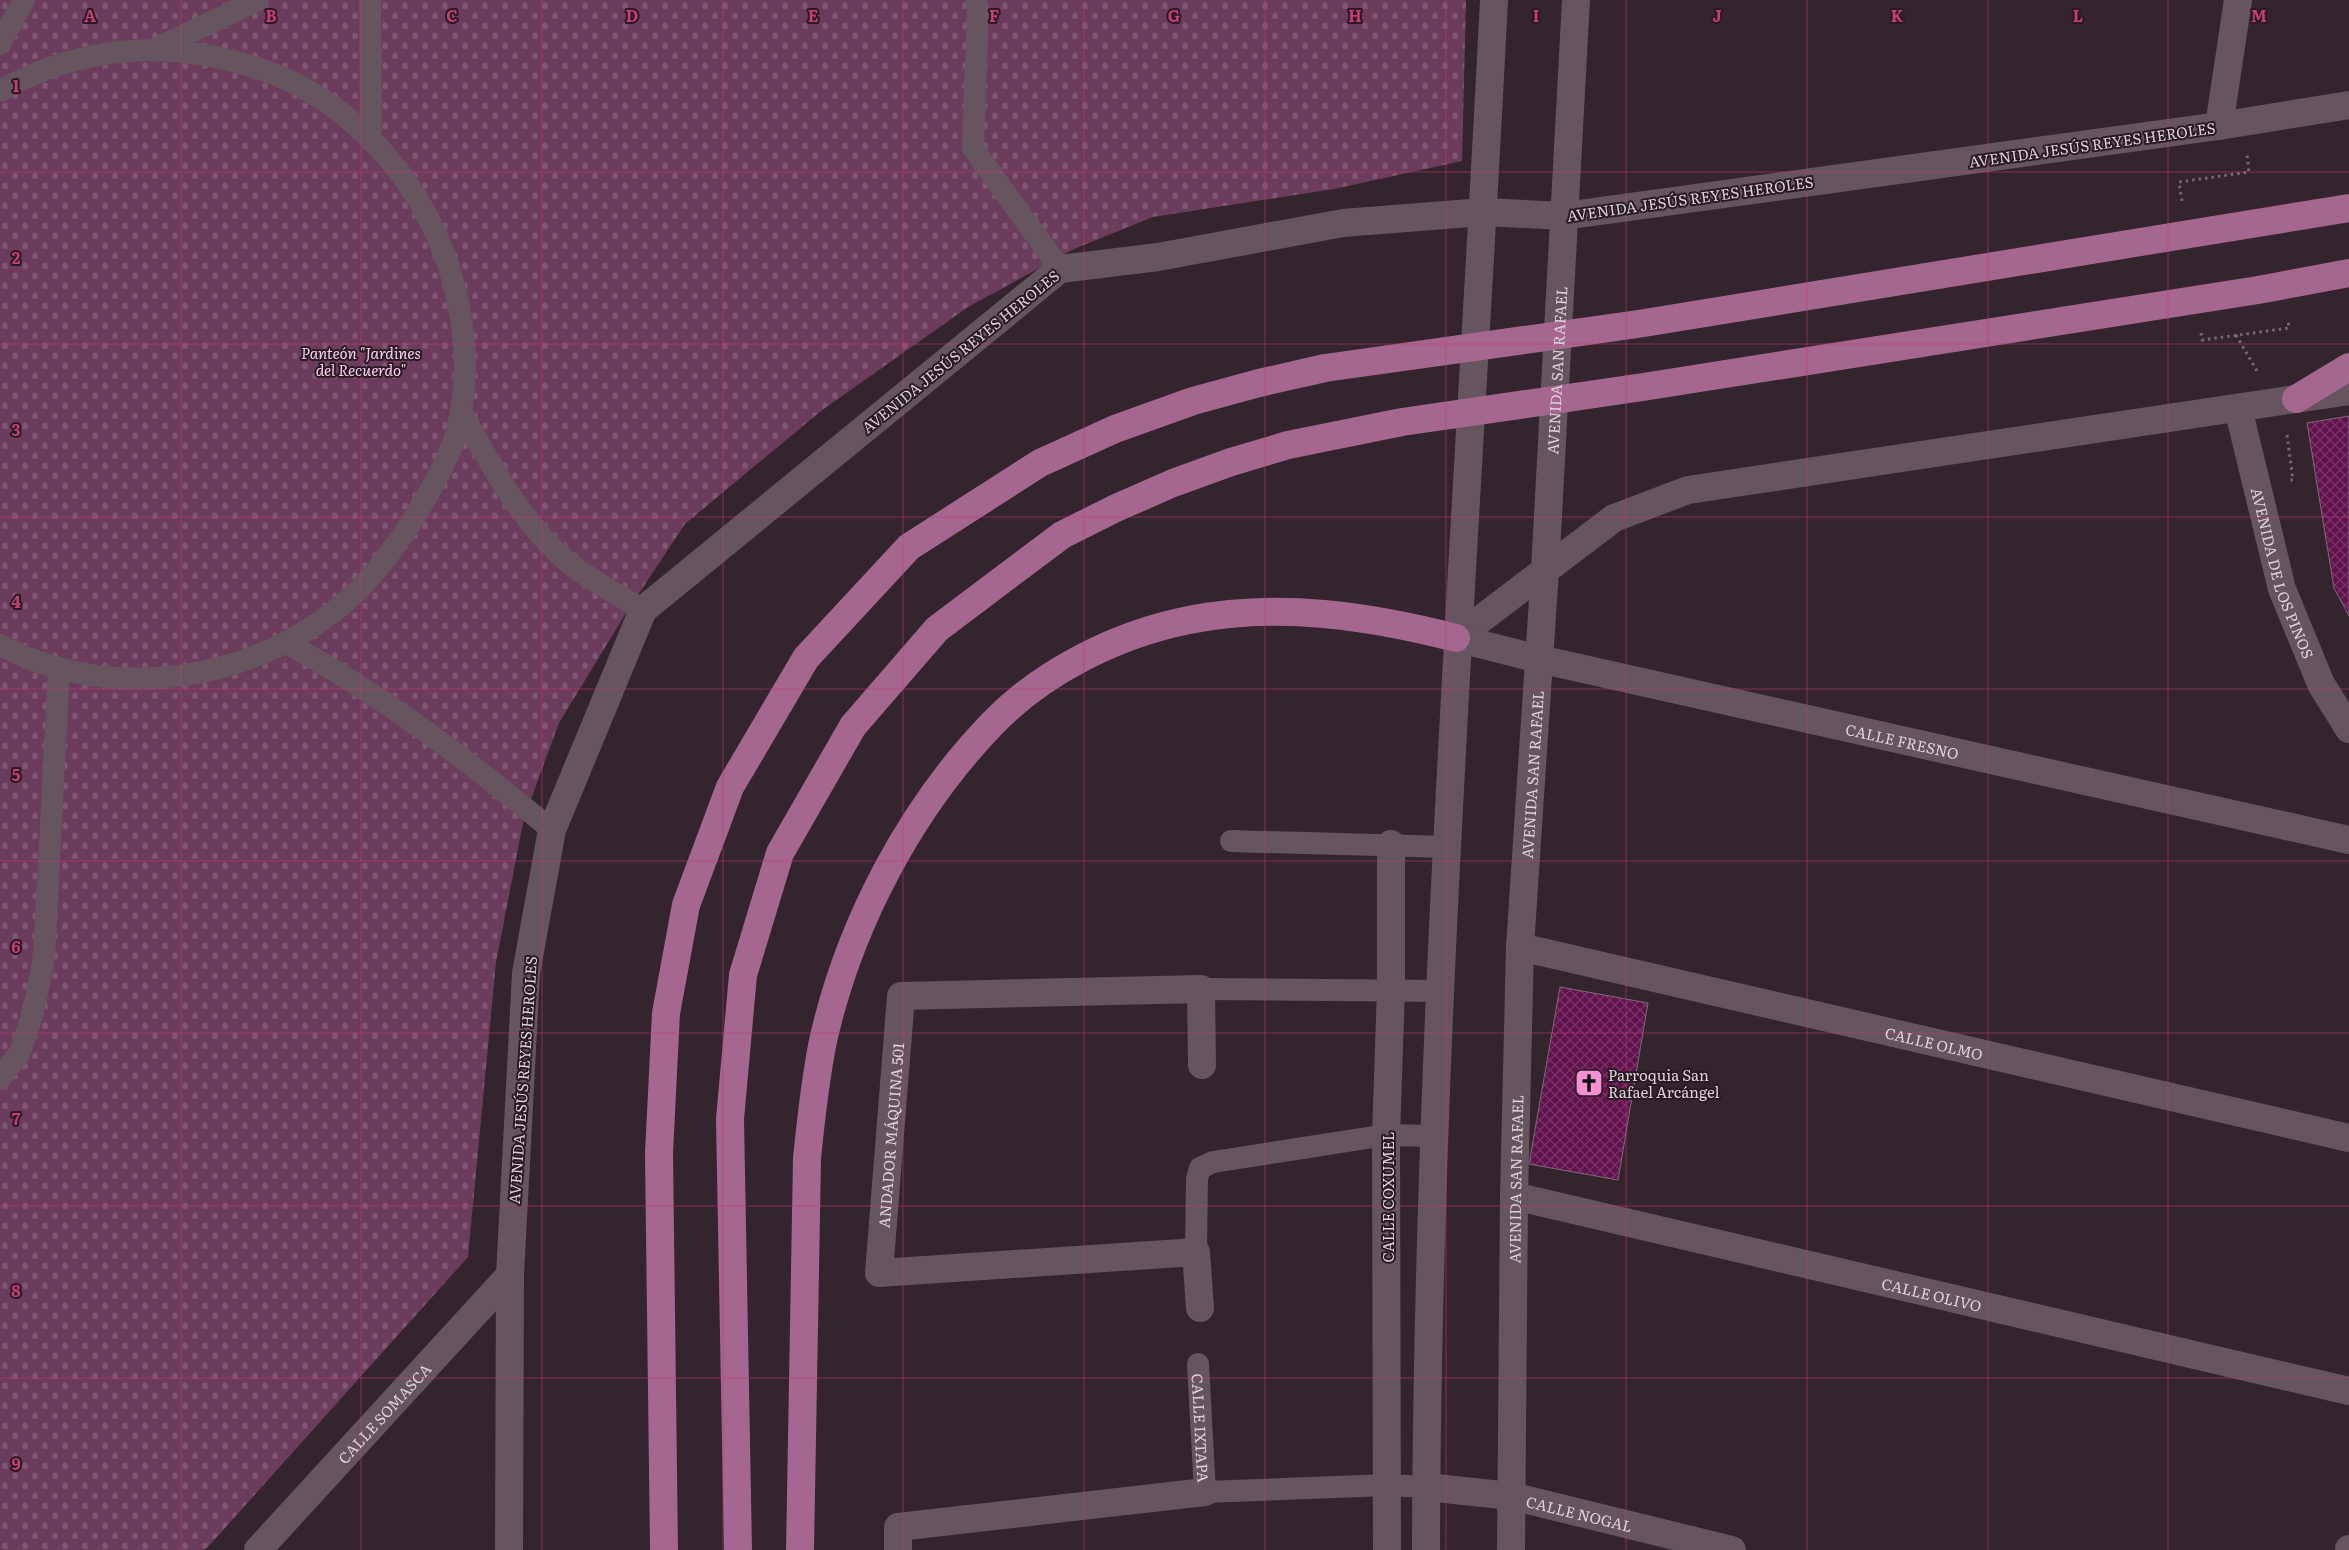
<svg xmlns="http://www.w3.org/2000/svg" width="2349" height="1550" viewBox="0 0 2349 1550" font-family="Literata,serif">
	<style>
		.cemetery { fill: url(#cemetery-stones) }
		.building { fill: url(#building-cross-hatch); stroke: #7e6b77 }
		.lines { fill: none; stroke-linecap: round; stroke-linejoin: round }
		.path { stroke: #766971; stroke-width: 3; stroke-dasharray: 2.5 4; stroke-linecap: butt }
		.service { stroke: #66545f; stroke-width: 22 }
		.pedestrian { stroke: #66545f; stroke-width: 28 }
		.minor { stroke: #66545f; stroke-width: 28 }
		.secondary { stroke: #66545f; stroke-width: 28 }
		.trunk { stroke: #a56690; stroke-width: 28 }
		.grid { fill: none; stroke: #c73d74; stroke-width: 1; stroke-opacity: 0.55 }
		.labels { text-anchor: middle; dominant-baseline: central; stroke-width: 4; stroke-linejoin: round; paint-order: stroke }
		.street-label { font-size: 15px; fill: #ddd3d9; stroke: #291a23 }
		.park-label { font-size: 15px; font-style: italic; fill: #fed0ed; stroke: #291a23 }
		.poi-label { font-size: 15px; fill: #ddd3d9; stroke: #291a23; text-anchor: start }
		.grid-label { font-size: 16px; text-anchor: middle; font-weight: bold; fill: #c73d74; stroke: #291a23; stroke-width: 4; stroke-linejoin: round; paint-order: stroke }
	</style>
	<defs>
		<pattern id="cemetery-stones" width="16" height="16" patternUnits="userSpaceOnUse" patternTransform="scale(1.25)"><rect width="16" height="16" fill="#6c3c5c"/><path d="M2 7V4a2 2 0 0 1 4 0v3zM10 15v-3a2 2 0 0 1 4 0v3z" fill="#815773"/></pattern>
		<pattern id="building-cross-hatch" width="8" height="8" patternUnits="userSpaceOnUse" patternTransform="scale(1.25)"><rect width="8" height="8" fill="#61124d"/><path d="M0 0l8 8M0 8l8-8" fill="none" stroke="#773466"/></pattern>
	</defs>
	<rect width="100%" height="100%" fill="#33242d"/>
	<!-- cemetery -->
	<path class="cemetery" d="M0 0H1466L1462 161 1334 189 1153 217 1074 249 968 307 821 411 685 524 626 613 559 723 524 818 496 962 468 1257 207 1548 202 1550H0Z"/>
	<!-- building -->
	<g class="building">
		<path d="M2349 416V616L2334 588 2307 423Z"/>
		<path d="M1560 987 1648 1003 1618 1180 1529 1164Z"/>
	</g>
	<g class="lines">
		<!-- path -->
		<g class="path">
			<path d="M2182 201 2179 182 2249 172 2247 155"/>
			<path d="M2201 333 2202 340 2289 328 2288 319"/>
			<path d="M2236 335 2257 371"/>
			<path d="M2287 435 2293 480H2290"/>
		</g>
		<!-- service -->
		<g class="service">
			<path d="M370 0 371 139"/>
			<path d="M976 0 978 9 973 148 1060 269"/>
			<path d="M0 44 24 0"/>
			<path d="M157 48 258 0"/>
			<path d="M0 91C82 45 168 39 257 68 317 87 369 129 405 180 455 250 479 349 456 434 448 460 427 497 412 521 394 548 376 574 351 597 257 682 114 705 0 645"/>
			<path d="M461 411C491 466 527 533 578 570 599 584 621 597 643 610"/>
			<path d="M287 643C311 657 336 671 359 686 427 729 490 779 552 830"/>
			<path d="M1231 841 1448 847"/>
			<path d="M1201 989 1440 991"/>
			<path d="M0 1079 20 1052 33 1012 44 958 59 668"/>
			<path d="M1196 1252 1197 1179 1200 1168 1213 1162 1386 1135 1435 1136"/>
			<path id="s1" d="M1198 1364 1205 1492 1387 1485 1426 1487"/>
		</g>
		<!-- pedestrian -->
		<g class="pedestrian">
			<path id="s2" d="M1200 1308 1196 1252 879 1273 901 996 1201 989 1202 1065"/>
			<path d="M898 1550V1527L1205 1492"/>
			<path d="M1387 1550 1386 1135 1391 989V844"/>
		</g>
		<!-- minor -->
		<g class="minor">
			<path d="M2219 126 2238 0"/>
			<path id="s3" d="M2238 408 2282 589 2321 684 2349 729"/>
			<path d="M1456 638 1614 518 1688 490 2349 391"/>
			<path id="s4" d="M1456 638 1539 659 2349 840"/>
			<path id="s5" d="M1520 947 2349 1138"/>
			<path id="s6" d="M1514 1196 2349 1391"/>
			<path id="s7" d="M1426 1487 1511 1496 1732 1550"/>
			<path id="s8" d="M258 1550 510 1275"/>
			<path d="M509 1550 510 1275 526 973 552 830 643 610 1060 269 1158 257 1343 223 1483 212 1564 216 2219 126 2349 105"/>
			<path d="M2349 1550V1549"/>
		</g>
		<!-- secondary -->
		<g class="secondary">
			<path d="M1426 1550C1427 1033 1468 516 1494 0"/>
			<path id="s9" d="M1511 1550 1514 1196 1520 947 1545 570 1576 0"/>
		</g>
		<!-- trunk -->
		<g class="trunk">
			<path d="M2296 399 2349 367"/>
			<path d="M664 1550 659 1153 666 1013 686 905 730 787 806 658 909 547 1040 463 1115 429 1193 401 1259 383 1325 368 1638 324 2349 208"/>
			<path d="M738 1550 730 1119 743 975 780 853 853 726 937 629 1062 535 1116 508 1173 483 1231 462 1288 445 1402 422 1643 387 2258 290 2349 273"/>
			<path d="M800 1550 807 1158C811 1119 815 1080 823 1041 849 925 910 809 992 724 1043 671 1118 634 1189 620 1279 602 1370 616 1456 638"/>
		</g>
	</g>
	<!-- grid -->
	<path class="grid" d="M181 0V1550M361 0V1550M542 0V1550M723 0V1550M903 0V1550M1084 0V1550M1265 0V1550M1446 0V1550M1626 0V1550M1807 0V1550M1988 0V1550M2168 0V1550M0 172H2349M0 344H2349M0 517H2349M0 689H2349M0 861H2349M0 1033H2349M0 1206H2349M0 1378H2349"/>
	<!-- icons -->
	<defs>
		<symbol id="church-square" viewBox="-11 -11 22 22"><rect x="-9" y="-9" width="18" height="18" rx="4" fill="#f491d3" stroke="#291a23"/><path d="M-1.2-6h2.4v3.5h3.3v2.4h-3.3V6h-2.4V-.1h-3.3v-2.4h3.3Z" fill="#111"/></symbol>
	</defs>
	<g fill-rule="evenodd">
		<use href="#church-square" x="1573" y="1067" width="32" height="32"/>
	</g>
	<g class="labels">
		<!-- street labels -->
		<g class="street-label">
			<text transform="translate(2092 144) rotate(-8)">AVENIDA JESÚS REYES HEROLES</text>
			<text transform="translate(1690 198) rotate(-8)">AVENIDA JESÚS REYES HEROLES</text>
			<text transform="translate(960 351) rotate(-39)">AVENIDA JESÚS REYES HEROLES</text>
			<text stroke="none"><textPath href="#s9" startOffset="1181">AVENIDA SAN RAFAEL</textPath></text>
			<text stroke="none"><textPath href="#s3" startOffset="171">AVENIDA DE LOS PINOS</textPath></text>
			<text stroke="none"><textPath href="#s4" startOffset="458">CALLE FRESNO</textPath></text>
			<text stroke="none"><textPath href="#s9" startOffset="776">AVENIDA SAN RAFAEL</textPath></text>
			<text stroke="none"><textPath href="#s5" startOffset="425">CALLE OLMO</textPath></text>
			<text transform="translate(522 1080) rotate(-86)">AVENIDA JESÚS REYES HEROLES</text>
			<text stroke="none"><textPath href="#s2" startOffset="512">ANDADOR MÁQUINA 501</textPath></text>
			<text stroke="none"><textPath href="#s9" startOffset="371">AVENIDA SAN RAFAEL</textPath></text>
			<text transform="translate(1387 1197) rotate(-90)">CALLE COXUMEL</text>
			<text stroke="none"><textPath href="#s6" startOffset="429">CALLE OLIVO</textPath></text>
			<text stroke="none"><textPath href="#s8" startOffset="186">CALLE SOMASCA</textPath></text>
			<text stroke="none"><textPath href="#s1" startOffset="64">CALLE IXTAPA</textPath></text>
			<text stroke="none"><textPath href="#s7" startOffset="156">CALLE NOGAL</textPath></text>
		</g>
		<!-- park labels -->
		<g class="park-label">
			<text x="361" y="352">Panteón "Jardines<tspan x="361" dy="17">del Recuerdo"</tspan></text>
		</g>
		<!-- poi labels -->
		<g class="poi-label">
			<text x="1608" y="1074">Parroquia San<tspan x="1608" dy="17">Rafael Arcángel</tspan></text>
		</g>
	</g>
	<g class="grid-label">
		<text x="90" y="22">A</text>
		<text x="271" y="22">B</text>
		<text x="452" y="22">C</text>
		<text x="632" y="22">D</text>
		<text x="813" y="22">E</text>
		<text x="994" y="22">F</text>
		<text x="1174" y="22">G</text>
		<text x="1355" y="22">H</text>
		<text x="1536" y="22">I</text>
		<text x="1717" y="22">J</text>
		<text x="1897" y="22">K</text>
		<text x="2078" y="22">L</text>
		<text x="2259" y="22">M</text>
		<text x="16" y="92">1</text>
		<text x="16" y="264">2</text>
		<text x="16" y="436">3</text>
		<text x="16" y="608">4</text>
		<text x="16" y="781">5</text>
		<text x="16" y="953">6</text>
		<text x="16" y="1125">7</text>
		<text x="16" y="1297">8</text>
		<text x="16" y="1470">9</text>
	</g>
</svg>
